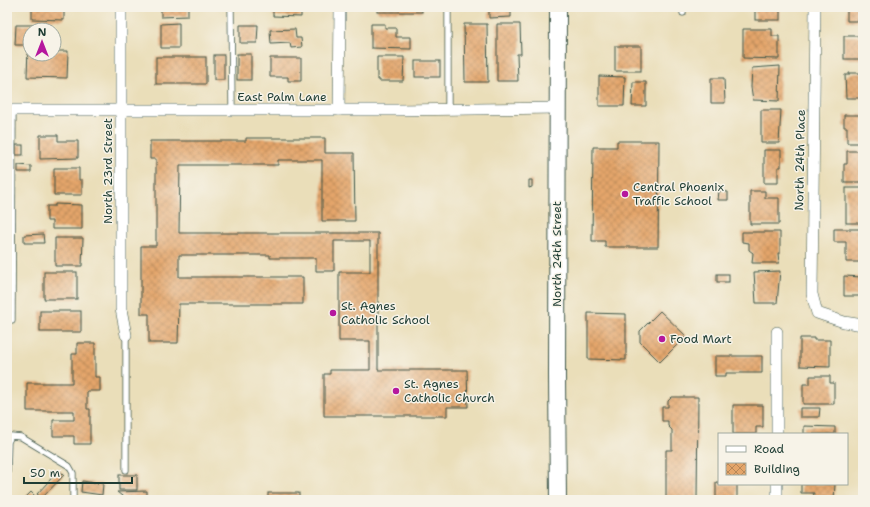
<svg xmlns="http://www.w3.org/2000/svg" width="870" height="507" viewBox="0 0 870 507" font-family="'Shantell Sans',sans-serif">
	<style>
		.building { fill: url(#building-cross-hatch) }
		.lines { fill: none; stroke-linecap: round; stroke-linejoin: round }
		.lane-casing { stroke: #3d5548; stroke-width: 7 }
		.street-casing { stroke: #3d5548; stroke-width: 12 }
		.secondary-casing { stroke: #3d5548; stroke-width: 18 }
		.lane { stroke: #fff; stroke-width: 5.5 }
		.street { stroke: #fff; stroke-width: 11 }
		.secondary { stroke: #fff; stroke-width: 16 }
		.poi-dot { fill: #b5179e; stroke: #f7f3e8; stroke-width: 1.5 }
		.labels { text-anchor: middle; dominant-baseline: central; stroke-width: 3; stroke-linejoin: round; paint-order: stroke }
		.street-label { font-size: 12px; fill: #1f3d34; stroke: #f7f3e8 }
		.poi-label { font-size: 12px; fill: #1f3d34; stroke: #f7f3e8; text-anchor: start }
	</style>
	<defs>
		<pattern id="building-cross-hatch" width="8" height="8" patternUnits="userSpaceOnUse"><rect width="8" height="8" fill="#e4a56a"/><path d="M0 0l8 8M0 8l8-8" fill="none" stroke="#b88858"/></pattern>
	</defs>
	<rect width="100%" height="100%" fill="#f7f3e8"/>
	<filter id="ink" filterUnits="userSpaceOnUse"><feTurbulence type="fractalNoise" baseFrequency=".025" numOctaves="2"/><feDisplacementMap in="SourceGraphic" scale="8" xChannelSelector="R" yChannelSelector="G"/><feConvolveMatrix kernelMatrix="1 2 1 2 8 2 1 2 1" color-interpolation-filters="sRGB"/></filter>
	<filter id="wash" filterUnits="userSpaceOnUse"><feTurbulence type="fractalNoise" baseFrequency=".012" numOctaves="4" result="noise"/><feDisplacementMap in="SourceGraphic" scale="16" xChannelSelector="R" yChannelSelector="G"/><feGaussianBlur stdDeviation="0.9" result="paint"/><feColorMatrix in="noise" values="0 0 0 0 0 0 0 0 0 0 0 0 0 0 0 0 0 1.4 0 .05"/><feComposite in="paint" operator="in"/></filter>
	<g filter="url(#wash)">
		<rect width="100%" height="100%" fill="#eadeb9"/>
		<g id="blocks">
			<!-- building -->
			<g class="building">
				<path d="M32 7H64V20L32 19Z"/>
				<path d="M161 7H188V16L161 17Z"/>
				<path d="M273 7H301V17L273 16Z"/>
				<rect x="377" y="7" width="45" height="5"/>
				<path d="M489 7H511V17L489 18Z"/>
				<rect x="755" y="7" width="25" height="13"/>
				<path d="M849 7H863V21H847V8Z"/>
				<path d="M179 23V48H161V24Z"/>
				<path d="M371 24H385V28H396V37H411V49L371 48Z"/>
				<path d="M464 24H487L488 82H465Z"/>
				<path d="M497 24H520L521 54H517L518 81H497Z"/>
				<path d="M16 25H40V30H30V45H15Z"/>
				<path d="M240 25H258L257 43H240Z"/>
				<path d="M295 29 296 38H301L302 47 291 48 290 43 271 44 270 30Z"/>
				<path d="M743 29H772V36H779V59L743 58Z"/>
				<rect x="844" y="36" width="19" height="23"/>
				<path d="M28 46 30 47V54H54V51H68L67 78 27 77Z"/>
				<rect x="615" y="46" width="26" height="25"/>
				<rect x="237" y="54" width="14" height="26"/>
				<rect x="214" y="55" width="10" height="25"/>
				<rect x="156" y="57" width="50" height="27"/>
				<path d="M377 57H404L403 81H379V79H377Z"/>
				<path d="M270 58H301V81H288V77H270Z"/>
				<rect x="415" y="61" width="25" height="16"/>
				<path d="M780 66 779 101 753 100 751 87 752 68Z"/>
				<path d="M849 73H863V98H846L845 75H849Z"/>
				<path d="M599 76 625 77 624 106H599Z"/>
				<path d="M711 78H724L725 103H711Z"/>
				<path d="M633 82H646V106H632Z"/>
				<path d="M761 110H781L779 143H761Z"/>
				<path d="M844 115H863V143H847V127H844Z"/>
				<path d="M40 135H58V141H78V158L40 159Z"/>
				<path d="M246 138H325V153H354L355 221H322V160H278V165H180L179 233H378V370H467L468 407H447V416H324V374H330V370H370V341H339V272H370V241H334V271H316V258H270V255H179V277H303V304H179L178 343H149V314H141V246H156V159H150V141H246Z"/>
				<path d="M617 141H659L658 247H605V241H592L593 147H617Z"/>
				<rect x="16" y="145" width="7" height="10"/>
				<path d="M764 150H781V167H778V183H764Z"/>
				<path d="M847 151H863V182H844V164H847Z"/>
				<path d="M18 165 31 166V172H18Z"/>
				<path d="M54 168H79V180H82V195H54Z"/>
				<path d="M529 180H532V187L529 188Z"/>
				<rect x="846" y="188" width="17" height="35"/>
				<path d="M719 191 728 192V200H718Z"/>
				<path d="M750 191H765V198H779V224H750Z"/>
				<path d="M55 204 82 205V229H52V221H47V206H55Z"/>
				<path d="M834 229H862V262H846V242H834Z"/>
				<path d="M742 232H780V253H778L779 263H752L753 253 749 250V243L742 242Z"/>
				<path d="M43 234 44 243H24V235Z"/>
				<path d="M55 238H83L82 266H55Z"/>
				<path d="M780 271 777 303H756L754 272Z"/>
				<rect x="44" y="272" width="33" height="27"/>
				<rect x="717" y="274" width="12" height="8"/>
				<path d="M844 276 863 277V296H844Z"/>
				<rect x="40" y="311" width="41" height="21"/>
				<path d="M660 311 686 336 660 362 640 342V331Z"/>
				<path d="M588 313 626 314V360L588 359Z"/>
				<path d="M800 338H814V340H830V367L800 366Z"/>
				<path d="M77 343H95V377H100V391H87V409H90V444H74V436H53V420H74V411H27V383H72V354H77Z"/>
				<path d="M715 356H762V373H726V376H715Z"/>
				<path d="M810 376H830V383H834V404H803V384H810Z"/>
				<path d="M672 397H698L697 500H666V450H672V430L668 426V421H662V407H668V401Z"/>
				<path d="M733 405H763V427H756V434H733Z"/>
				<path d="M800 408H820L819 417H800Z"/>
				<path d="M804 426 835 427V434H804Z"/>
				<path d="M59 470 64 475 42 498 37 494Z"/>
				<rect x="119" y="475" width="18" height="15"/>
				<path d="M82 481 103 484 102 495 81 492Z"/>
				<path d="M716 482H719V484H737V500H716Z"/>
				<path d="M801 484H835L834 500H813L814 493H801Z"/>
				<path d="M147 491V500H127L117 492Z"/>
				<path d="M31 492 37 498 34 500H23Z"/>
				<rect x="268" y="493" width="31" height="7"/>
			</g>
		</g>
	</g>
	<g filter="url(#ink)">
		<use href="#blocks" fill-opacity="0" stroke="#3d5548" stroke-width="1"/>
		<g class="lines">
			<defs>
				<g id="lane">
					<path d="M231 7 232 109"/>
					<path d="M683 13V7"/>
					<path d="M448 110V7"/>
					<path d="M12 320 13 110"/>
					<path d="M126 470V335"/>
					<path d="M7 479 8 442 11 436 21 437 69 466 73 473V500"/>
				</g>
				<g id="street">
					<path d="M121 7V309L126 335"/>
					<path d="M815 7 812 294 817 313 844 322 863 325"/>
					<path d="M7 110H397L558 108"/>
					<path d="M339 110 340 7"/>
					<path d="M777 332V434"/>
					<path d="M777 484V500"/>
				</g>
				<path id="secondary" d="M558 7 557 375 558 500"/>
			</defs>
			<!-- lane casing -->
			<use href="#lane" class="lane-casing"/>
			<!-- street casing -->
			<use href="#street" class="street-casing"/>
			<!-- secondary casing -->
			<use href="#secondary" class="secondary-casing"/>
			<!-- lane -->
			<use href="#lane" class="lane"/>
			<!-- street -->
			<use href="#street" class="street"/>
			<!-- secondary -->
			<use href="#secondary" class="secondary"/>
		</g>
	</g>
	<!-- markers -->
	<g class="poi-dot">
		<circle cx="625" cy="194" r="4"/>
		<circle cx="333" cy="313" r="4"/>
		<circle cx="662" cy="339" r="4"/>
		<circle cx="396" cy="391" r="4"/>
	</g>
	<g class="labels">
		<!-- street labels -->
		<g class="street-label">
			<text x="282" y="97">East Palm Lane</text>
			<text transform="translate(800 160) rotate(-89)">North 24th Place</text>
			<text transform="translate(108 171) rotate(-90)">North 23rd Street</text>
			<text transform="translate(557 254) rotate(-90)">North 24th Street</text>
		</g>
		<!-- poi labels -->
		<g class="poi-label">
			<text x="633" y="187">Central Phoenix<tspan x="633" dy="14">Traffic School</tspan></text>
			<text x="341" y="306">St. Agnes<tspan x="341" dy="14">Catholic School</tspan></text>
			<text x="670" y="339">Food Mart</text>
			<text x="404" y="384">St. Agnes<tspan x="404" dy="14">Catholic Church</tspan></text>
		</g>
	</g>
	<!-- margin -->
	<rect width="870" height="507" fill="none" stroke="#f7f3e8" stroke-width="24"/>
	<!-- legend -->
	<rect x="718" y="433" width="130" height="52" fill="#f7f3e8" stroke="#a1aaa0"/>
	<rect x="726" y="446" width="20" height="6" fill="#ffffff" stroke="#a1aaa0"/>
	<text x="754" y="453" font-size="12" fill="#1f3d34">Road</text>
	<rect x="726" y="463" width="20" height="12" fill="url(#building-cross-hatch)" stroke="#a1aaa0"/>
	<text x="754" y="473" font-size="12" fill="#1f3d34">Building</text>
	<!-- north arrow -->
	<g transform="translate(42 42)"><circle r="19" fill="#f7f3e8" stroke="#a1aaa0"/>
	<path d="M0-3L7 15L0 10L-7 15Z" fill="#b5179e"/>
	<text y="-6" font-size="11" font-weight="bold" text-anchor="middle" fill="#1f3d34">N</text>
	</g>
	<!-- scale -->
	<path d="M24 477v6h108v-6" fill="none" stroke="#1f3d34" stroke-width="2"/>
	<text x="30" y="477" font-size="12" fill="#1f3d34" stroke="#f7f3e8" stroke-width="3" paint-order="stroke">50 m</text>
</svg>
